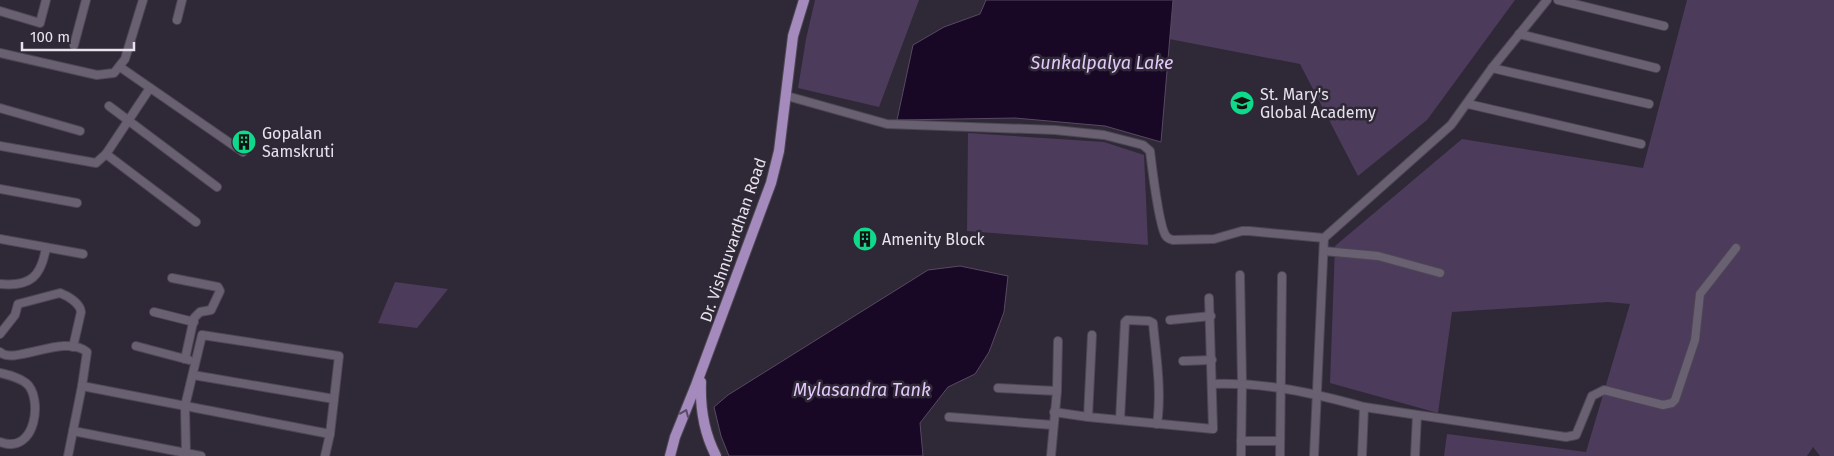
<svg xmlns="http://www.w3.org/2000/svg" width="1834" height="456" viewBox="0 0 1834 456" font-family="'Fira Sans',sans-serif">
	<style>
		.green { fill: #4c3b5b }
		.water { fill: #190726; stroke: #574961 }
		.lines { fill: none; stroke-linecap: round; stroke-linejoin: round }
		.minor-casing { stroke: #4d4754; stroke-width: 10 }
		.major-casing { stroke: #4d4754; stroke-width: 12 }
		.minor { stroke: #696071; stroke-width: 8 }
		.major { stroke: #a58bbd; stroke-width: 10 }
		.oneway { stroke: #584b65 }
		.labels { text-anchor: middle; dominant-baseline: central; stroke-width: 5; stroke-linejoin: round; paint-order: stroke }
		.poi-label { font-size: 16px; fill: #e7e2ec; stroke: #2f2836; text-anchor: start }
		.street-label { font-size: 16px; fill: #e7e2ec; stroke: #2f2836 }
		.water-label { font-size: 18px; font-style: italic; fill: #e4c9fc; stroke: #2f2836 }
	</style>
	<rect width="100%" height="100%" fill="#2f2836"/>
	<!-- green -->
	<g class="green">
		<path d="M815 0H919L879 107 798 88 806 39Z"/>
		<path d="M1173 0H1515L1427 120 1358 176 1300 64 1169 39Z"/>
		<path d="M1687 0H1834V456H1820L1813 447 1807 456H1444L1447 434 1586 452 1630 304 1608 302 1452 312 1438 413 1330 383 1335 246 1462 139 1643 168Z"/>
		<path d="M968 133 1104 142 1144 155 1148 245 967 231Z"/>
		<path d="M395 282 448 289 417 328 378 323Z"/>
	</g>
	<!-- water -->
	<g class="water">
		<path d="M986 0H1173L1161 142 1105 126 1015 118 897 120 913 45 944 27 980 14Z"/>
		<path d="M960 266 1008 276 1004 312 989 352 975 374 948 387 920 423 923 456H729L721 436 714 407 728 395 928 270Z"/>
	</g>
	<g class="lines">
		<defs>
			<g id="minor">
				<path d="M1558 0 1664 26"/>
				<path d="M0 11 40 23 46 0"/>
				<path d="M177 20 182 0"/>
				<path d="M1519 34 1656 68"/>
				<path d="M74 45 86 0"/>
				<path d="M0 53 97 75 114 73 125 59 143 0"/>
				<path d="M120 67 243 152"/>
				<path d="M1492 68 1649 104"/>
				<path d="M787 96 887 124 1055 130 1104 135 1143 145 1150 151C1152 167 1159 227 1166 236 1168 239 1170 239 1173 240L1214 239 1242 231H1249L1324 238"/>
				<path d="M1468 104 1641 144"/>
				<path d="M109 106 217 187"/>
				<path d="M0 108 80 131"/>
				<path d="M0 146 96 163 106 154 150 88"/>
				<path d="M106 154 196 222"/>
				<path d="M0 189 77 203"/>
				<path d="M0 239 83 254"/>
				<path d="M1324 251 1378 256 1440 273"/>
				<path d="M1240 275 1242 383 1241 456"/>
				<path d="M172 278 218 287 220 291 211 310 200 312 194 318 185 359"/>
				<path d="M0 284C31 287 41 276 46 248"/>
				<path d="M154 312 194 322"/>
				<path d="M1170 320 1211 316"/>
				<path d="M0 334 15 315 18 304 60 293C68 296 80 303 81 312L73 347"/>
				<path d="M136 346 189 360"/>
				<path d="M0 352C13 366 65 333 87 352L82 386 68 456"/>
				<path d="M1183 361 1212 360"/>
				<path d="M0 373C9 375 18 377 26 383 43 396 37 456 0 442"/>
				<path d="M193 375 334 399"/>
				<path d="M1212 384C1266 382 1313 393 1364 407L1362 456"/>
				<path d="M82 386 330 434"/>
				<path d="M998 388 1057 391"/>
				<path d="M1364 407 1566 437 1576 435 1592 396 1604 390 1663 405 1672 403 1675 400 1695 340 1700 294 1736 248"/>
				<path d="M1054 412 1088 417 1213 429 1209 298"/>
				<path d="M949 417 1053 425"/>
				<path d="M1088 417 1092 335"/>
				<path d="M1120 420 1125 322 1127 320 1149 321 1153 323C1156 356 1162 391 1157 424"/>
				<path d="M73 431 201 456"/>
				<path d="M1241 441H1280"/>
				<path d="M186 453 185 406 202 335 339 356 330 434 325 456"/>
				<path d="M1051 456 1057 391 1058 341"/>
				<path d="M1280 456 1282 276"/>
				<path d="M1314 456 1324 238 1451 125 1492 68 1547 0"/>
				<path d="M1415 456 1417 415"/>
			</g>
			<g id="major">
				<path d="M701 382C700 407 704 433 716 456"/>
				<path d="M670 456 675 437 696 385 771 183 779 151 793 36 804 0"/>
			</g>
		</defs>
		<!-- minor casing -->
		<use href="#minor" class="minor-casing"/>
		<!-- major casing -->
		<use href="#major" class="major-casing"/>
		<!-- minor -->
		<use href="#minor" class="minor"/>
		<!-- major -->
		<use href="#major" class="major"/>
	</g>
	<!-- one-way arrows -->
	<defs><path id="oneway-chevron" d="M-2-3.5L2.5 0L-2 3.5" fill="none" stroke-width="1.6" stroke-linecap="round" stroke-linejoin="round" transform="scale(1.25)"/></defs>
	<use class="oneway" href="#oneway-chevron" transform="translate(685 413) rotate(-67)"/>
	<!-- icons -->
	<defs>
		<symbol id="university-disc" viewBox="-11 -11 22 22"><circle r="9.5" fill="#0fd98a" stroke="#2f2836"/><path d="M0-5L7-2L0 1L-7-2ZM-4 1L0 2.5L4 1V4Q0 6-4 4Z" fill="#111"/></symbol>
		<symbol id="building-disc" viewBox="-11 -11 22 22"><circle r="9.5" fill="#0fd98a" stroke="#2f2836"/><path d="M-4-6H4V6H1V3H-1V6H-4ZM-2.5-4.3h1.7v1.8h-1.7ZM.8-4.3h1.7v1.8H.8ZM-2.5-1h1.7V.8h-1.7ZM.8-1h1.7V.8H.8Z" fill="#111"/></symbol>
	</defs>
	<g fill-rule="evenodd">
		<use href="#university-disc" x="1228" y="89" width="28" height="28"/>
		<use href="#building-disc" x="230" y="128" width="28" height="28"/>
		<use href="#building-disc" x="851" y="225" width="28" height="28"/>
	</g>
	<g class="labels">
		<!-- poi labels -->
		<g class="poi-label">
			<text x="1260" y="94">St. Mary's<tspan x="1260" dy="18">Global Academy</tspan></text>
			<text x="262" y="133">Gopalan<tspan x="262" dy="18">Samskruti</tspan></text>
			<text x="882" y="239">Amenity Block</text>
		</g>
		<!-- street labels -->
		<g class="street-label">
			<text transform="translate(733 240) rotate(-71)">Dr. Vishnuvardhan Road</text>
		</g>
		<!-- water labels -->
		<g class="water-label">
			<text x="1102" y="63">Sunkalpalya Lake</text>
			<text x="862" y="390">Mylasandra Tank</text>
		</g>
	</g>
	<!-- scale -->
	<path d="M22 42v8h112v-8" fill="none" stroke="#e7e2ec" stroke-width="2.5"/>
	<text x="30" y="42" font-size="15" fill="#e7e2ec" stroke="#2f2836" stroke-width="4" paint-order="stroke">100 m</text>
</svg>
